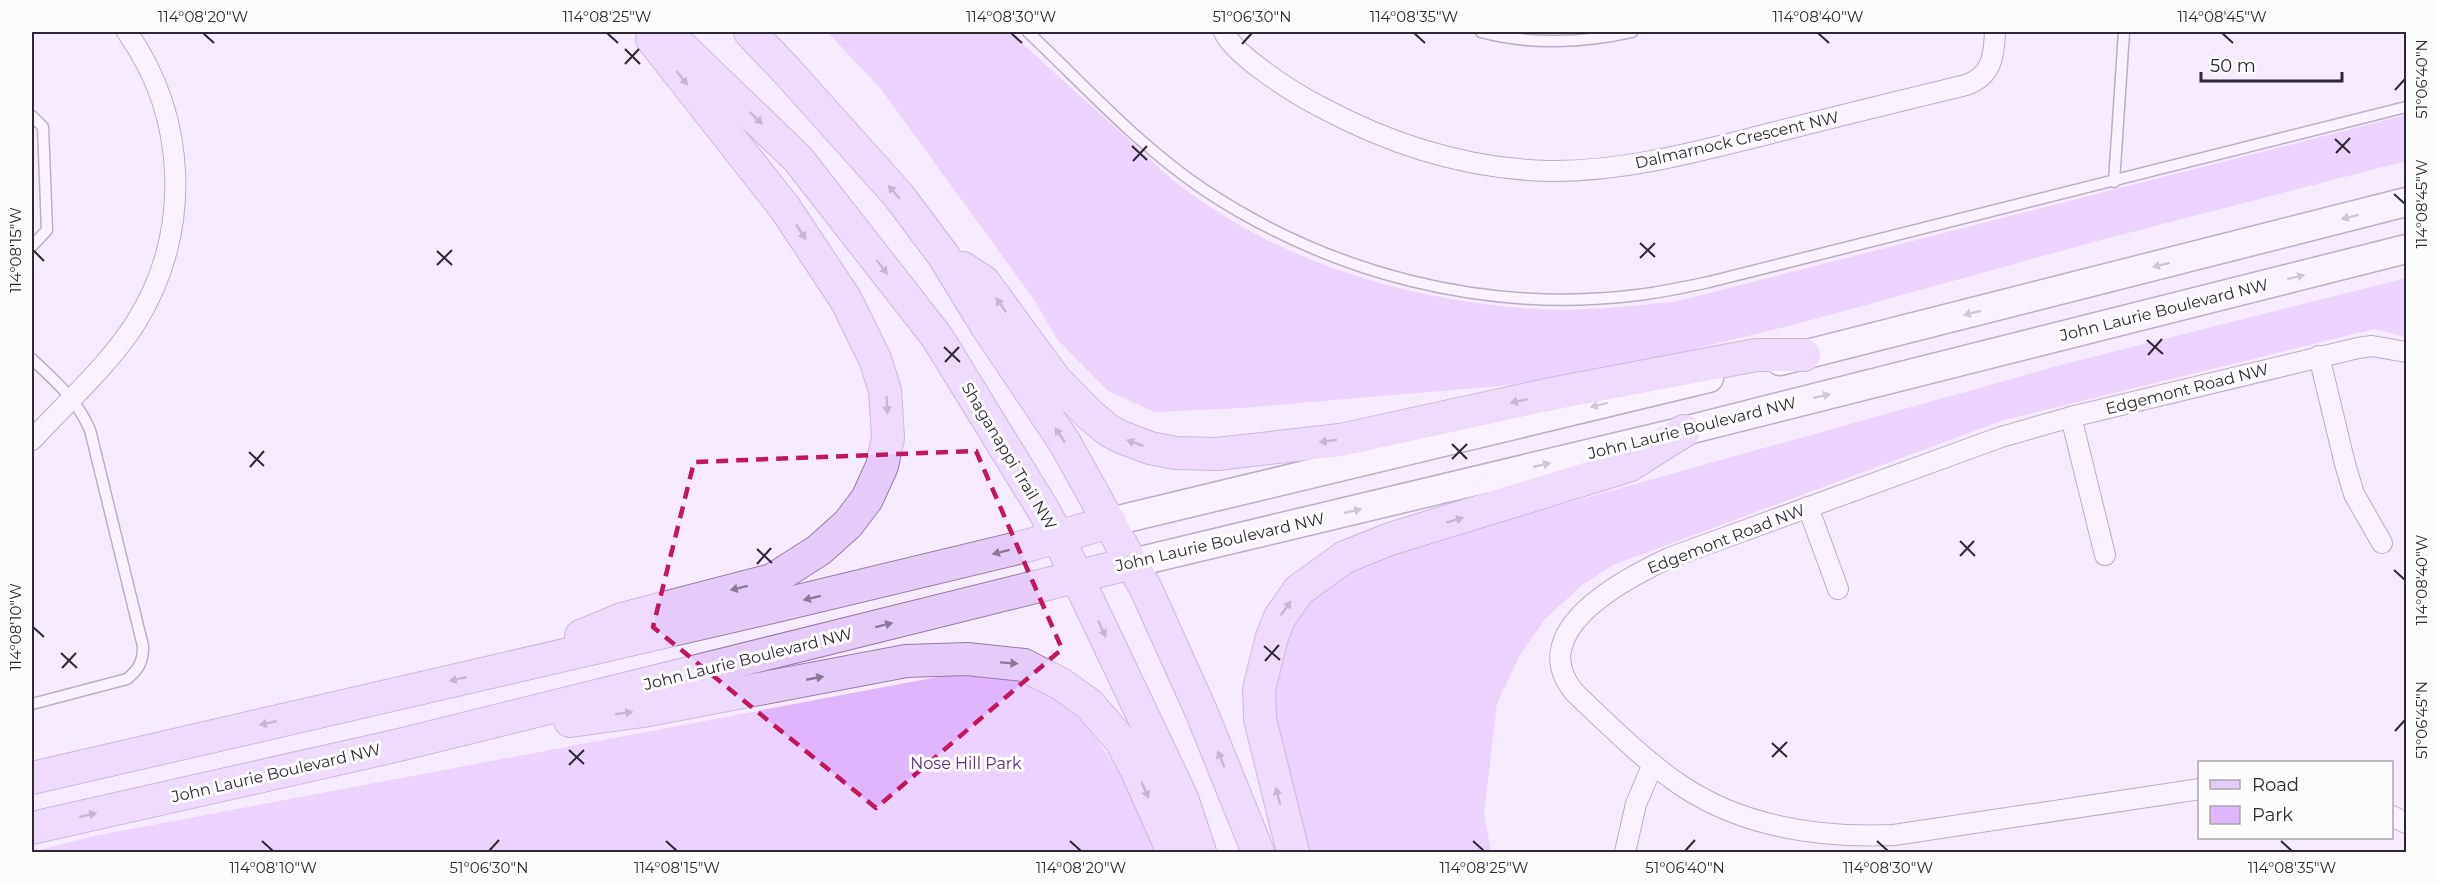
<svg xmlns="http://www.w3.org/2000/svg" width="2438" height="884" viewBox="0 0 2438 884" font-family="Montserrat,sans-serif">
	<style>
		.green { fill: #dfb5fd }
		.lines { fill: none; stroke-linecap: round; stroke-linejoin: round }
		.service-casing { stroke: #75687f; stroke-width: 13 }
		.minor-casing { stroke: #75687f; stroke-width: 22 }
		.secondary-casing { stroke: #75687f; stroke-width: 31 }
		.primary-casing { stroke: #997caf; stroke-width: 34 }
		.service { stroke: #fff; stroke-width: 10 }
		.minor { stroke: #fff; stroke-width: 20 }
		.secondary { stroke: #fff; stroke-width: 28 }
		.primary { stroke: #e5cbf7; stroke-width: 32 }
		.oneway { fill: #8a7a94 }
		.oneway2 { fill: #a19ea3 }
		.marked { fill: none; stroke: #c2185b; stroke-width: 4.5; stroke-dasharray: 12 8; stroke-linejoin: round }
		.ticks { fill: none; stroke: #2e2832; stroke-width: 2 }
		.labels { text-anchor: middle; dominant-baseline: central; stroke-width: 6; stroke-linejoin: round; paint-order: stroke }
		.street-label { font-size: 16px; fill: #2e2832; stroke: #fcfcfc }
		.park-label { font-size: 16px; fill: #632786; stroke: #fcfcfc }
		.neatline { fill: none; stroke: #2e2832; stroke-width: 2 }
		.ticks-label { font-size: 15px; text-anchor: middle; fill: #2e2832 }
	</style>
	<rect width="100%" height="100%" fill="#f6eaff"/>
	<!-- green -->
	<g class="green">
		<path d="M827 32H1010C1049 68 1088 103 1128 139 1147 156 1165 175 1186 190 1287 265 1409 300 1534 309 1580 312 1628 306 1674 302L2406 115V161L2097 241 1804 322 1662 357 1523 384 1241 408 1155 412 1108 391 1057 339 1033 298 881 89Z"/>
		<path d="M2406 278V337L2374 329 2001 421 1613 565 1581 586 1544 620 1521 653 1497 703 1484 814 1491 852H1308L1274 722 1276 666 1299 615 1320 592 1367 559 2065 364Z"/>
		<path d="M964 672C991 675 1020 678 1045 691 1094 716 1129 793 1158 840L1162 852H32L94 836Z"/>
	</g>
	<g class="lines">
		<defs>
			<g id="service">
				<path d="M1028 32C1084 85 1138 145 1203 189 1331 274 1485 314 1638 295 1662 292 1686 287 1709 282L2406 107"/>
				<path d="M1481 32C1529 45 1584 43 1632 32"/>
				<path d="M32 116 43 127 47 230 32 246"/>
				<path d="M2114 182 2124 32"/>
				<path d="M32 359C56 382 76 398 90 430L143 646C143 662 139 669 127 679L32 704"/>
			</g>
			<g id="minor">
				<path d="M1224 32C1234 55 1295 94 1319 106 1389 144 1468 169 1549 171 1623 172 1696 152 1768 134 1834 117 1900 101 1966 85 1992 76 1994 56 1995 32"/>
				<path d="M2319 356 2345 464 2354 494 2382 543"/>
				<path d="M2071 417 2105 555"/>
				<path d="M32 440C66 403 107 367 135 324 192 234 188 118 127 32"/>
				<path d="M1808 507 1838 589"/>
				<path d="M2200 789 1894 835C1820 838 1745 828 1682 786 1643 760 1609 725 1575 693 1523 632 1622 580 1669 558L2001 437 2071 417 2358 348 2372 346 2406 352"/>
				<path d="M2392 816 2406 823"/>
				<path d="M1625 852 1636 804 1653 764"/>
			</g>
			<g id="secondary">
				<path d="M1780 361 2406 202"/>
				<path d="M1110 522 1709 378"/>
				<path d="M1132 563 1684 431 2406 249"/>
			</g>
			<g id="primary">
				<path d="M666 32 798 159 937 337 1044 511 1058 537 1182 798 1200 852"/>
				<path d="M750 32 787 71 899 196 943 255 986 325 1065 443 1146 589 1201 711 1258 852"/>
				<path d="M963 268 984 282 1054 378 1089 414 1108 430 1121 437 1150 448 1175 453 1217 454 1340 440 1551 394 1756 355H1804"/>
				<path d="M581 636 622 619 772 580 819 550 848 524 867 499 882 466 888 438 885 390 875 359 846 300 785 208 652 39"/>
				<path d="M570 721 643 711 906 661 967 659 1024 665 1061 684 1089 704 1121 741 1137 771 1173 852"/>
				<path d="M32 778 781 605 1026 546 1110 522"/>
				<path d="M32 828 399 745 1132 563"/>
				<path d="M1293 852 1260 719 1259 689 1272 637 1280 617 1299 590 1345 557 1390 539 1628 466 1684 431"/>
			</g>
		</defs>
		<!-- service casing -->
		<use href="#service" class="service-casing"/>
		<!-- minor casing -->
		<use href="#minor" class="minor-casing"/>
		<!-- secondary casing -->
		<use href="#secondary" class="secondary-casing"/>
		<!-- primary casing -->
		<use href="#primary" class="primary-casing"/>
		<!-- service -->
		<use href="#service" class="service"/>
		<!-- minor -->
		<use href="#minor" class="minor"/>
		<!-- secondary -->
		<use href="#secondary" class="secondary"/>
		<!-- primary -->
		<use href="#primary" class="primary"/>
	</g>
	<!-- one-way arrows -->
	<defs><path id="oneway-solid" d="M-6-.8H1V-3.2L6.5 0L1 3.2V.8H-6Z" transform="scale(1.5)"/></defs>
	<g class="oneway">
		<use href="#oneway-solid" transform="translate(682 78) rotate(52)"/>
		<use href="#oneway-solid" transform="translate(756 118) rotate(44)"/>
		<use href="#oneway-solid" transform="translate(894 192) rotate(-131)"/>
		<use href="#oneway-solid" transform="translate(801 232) rotate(57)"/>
		<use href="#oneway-solid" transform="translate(882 267) rotate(52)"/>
		<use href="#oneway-solid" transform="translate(1001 305) rotate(-126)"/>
		<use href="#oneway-solid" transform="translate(1519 401) rotate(168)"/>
		<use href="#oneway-solid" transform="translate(887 405) rotate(87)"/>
		<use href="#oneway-solid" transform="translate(1060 435) rotate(-124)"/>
		<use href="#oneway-solid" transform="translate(1328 441) rotate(173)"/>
		<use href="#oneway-solid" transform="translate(1135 443) rotate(-160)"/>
		<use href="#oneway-solid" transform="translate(1455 520) rotate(-17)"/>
		<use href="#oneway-solid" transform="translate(1001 552) rotate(166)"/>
		<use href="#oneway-solid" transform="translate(739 588) rotate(166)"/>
		<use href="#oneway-solid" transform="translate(812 598) rotate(166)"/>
		<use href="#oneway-solid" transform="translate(1286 608) rotate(-55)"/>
		<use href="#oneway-solid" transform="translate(884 625) rotate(-14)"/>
		<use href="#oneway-solid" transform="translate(1102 629) rotate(65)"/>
		<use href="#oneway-solid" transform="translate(1009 663) rotate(4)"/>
		<use href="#oneway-solid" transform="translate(815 678) rotate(-11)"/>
		<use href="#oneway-solid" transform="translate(458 679) rotate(167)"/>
		<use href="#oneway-solid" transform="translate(624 713) rotate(-8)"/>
		<use href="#oneway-solid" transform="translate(268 723) rotate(167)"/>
		<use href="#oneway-solid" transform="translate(1221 759) rotate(-112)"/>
		<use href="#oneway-solid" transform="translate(1145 790) rotate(66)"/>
		<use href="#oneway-solid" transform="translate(1278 796) rotate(-104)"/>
		<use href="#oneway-solid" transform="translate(88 815) rotate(-13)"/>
	</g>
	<g class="oneway2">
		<use href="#oneway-solid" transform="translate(2350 217) rotate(166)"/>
		<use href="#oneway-solid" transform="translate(2161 265) rotate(166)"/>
		<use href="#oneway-solid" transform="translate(2296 277) rotate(-14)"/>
		<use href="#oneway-solid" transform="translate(1972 313) rotate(166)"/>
		<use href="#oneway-solid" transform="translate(1822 396) rotate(-14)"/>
		<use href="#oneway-solid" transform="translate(1599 405) rotate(166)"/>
		<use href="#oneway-solid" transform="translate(1542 465) rotate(-13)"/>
		<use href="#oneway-solid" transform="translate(1353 511) rotate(-13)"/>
	</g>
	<!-- marked area -->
	<path d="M0 0H2438V884H0ZM976 451 1062 649 876 808 653 627 694 462Z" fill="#f6eaff" fill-opacity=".55" fill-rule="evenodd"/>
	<path class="marked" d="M976 451 1062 649 876 808 653 627 694 462Z"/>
	<!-- ticks -->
	<path class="ticks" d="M203 33 214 43M607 33 618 43M1011 33 1022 43M1414 33 1425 43M1818 33 1829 43M2222 33 2233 43M1242 44 1252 33M625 49 640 64M625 64 639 49M2395 90 2405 79M2335 139 2350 153M1132 146 1147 160M2336 153 2350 138M1133 161 1147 146M2394 194 2405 204M1640 243 1655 257M33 250 44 261M437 251 452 265M1640 258 1655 243M437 265 452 250M2147 340 2163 354M944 347 960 362M2148 355 2162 339M945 362 959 347M1452 444 1467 459M249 452 264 466M1452 459 1467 444M250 467 264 451M1960 541 1975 556M757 549 772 563M1960 556 1974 541M757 564 771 548M2394 570 2405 580M33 627 44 637M1264 646 1280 660M61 653 77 668M1265 661 1279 645M62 668 76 653M2395 731 2405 720M1772 743 1787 757M569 750 584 764M1772 757 1787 742M569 765 584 750M262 841 273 851M666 841 677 851M1070 841 1081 851M1473 841 1484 851M1877 841 1888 851M2281 841 2292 851M489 851 499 840M1685 851 1695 840"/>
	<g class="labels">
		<!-- street labels -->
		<g class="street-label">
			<text transform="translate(1737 140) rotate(-13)">Dalmarnock Crescent NW</text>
			<text transform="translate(2164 310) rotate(-14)">John Laurie Boulevard NW</text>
			<text transform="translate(2187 389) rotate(-14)">Edgemont Road NW</text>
			<text transform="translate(1692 428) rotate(-14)">John Laurie Boulevard NW</text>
			<text transform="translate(1009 456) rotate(59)">Shaganappi Trail NW</text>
			<text transform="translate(1726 539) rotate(-21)">Edgemont Road NW</text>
			<text transform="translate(1220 542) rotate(-13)">John Laurie Boulevard NW</text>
			<text transform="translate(748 659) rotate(-14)">John Laurie Boulevard NW</text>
			<text transform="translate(276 773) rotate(-13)">John Laurie Boulevard NW</text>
		</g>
		<!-- park labels -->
		<g class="park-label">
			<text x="966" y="763">Nose Hill Park</text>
		</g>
	</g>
	<!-- border -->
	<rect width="2438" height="884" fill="none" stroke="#fcfcfc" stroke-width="66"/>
	<!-- legend -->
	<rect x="2198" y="761" width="195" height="78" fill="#fcfcfc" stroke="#aaa7ab" stroke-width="1.5"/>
	<rect x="2210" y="780" width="30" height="9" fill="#e5cbf7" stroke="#aaa7ab" stroke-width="1.5"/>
	<text x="2252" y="791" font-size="18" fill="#2e2832">Road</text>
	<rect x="2210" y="806" width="30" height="18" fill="#dfb5fd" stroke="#aaa7ab" stroke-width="1.5"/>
	<text x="2252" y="821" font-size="18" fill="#2e2832">Park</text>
	<!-- scale -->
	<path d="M2201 72v9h141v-9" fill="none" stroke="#2e2832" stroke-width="3"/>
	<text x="2210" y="72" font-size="18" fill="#2e2832" stroke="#fcfcfc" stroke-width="4.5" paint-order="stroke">50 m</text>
	<rect x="33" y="33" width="2372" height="818" class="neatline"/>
	<g class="ticks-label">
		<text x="203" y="22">114°08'20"W</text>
		<text x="607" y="22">114°08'25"W</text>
		<text x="1011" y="22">114°08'30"W</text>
		<text x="1252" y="22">51°06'30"N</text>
		<text x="1414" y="22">114°08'35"W</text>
		<text x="1818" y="22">114°08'40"W</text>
		<text x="2222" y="22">114°08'45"W</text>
		<text transform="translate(2422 79) rotate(-90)" y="5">51°06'40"N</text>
		<text transform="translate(2422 204) rotate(-90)" y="5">114°08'45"W</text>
		<text transform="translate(16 250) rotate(-90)" y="5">114°08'15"W</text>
		<text transform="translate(2422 580) rotate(-90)" y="5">114°08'40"W</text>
		<text transform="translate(16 627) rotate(-90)" y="5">114°08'10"W</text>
		<text transform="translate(2422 720) rotate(-90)" y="5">51°06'45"N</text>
		<text x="273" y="873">114°08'10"W</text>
		<text x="489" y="873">51°06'30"N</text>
		<text x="677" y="873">114°08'15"W</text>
		<text x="1081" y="873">114°08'20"W</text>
		<text x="1484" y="873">114°08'25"W</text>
		<text x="1685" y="873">51°06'40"N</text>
		<text x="1888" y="873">114°08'30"W</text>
		<text x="2292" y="873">114°08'35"W</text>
	</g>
</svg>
